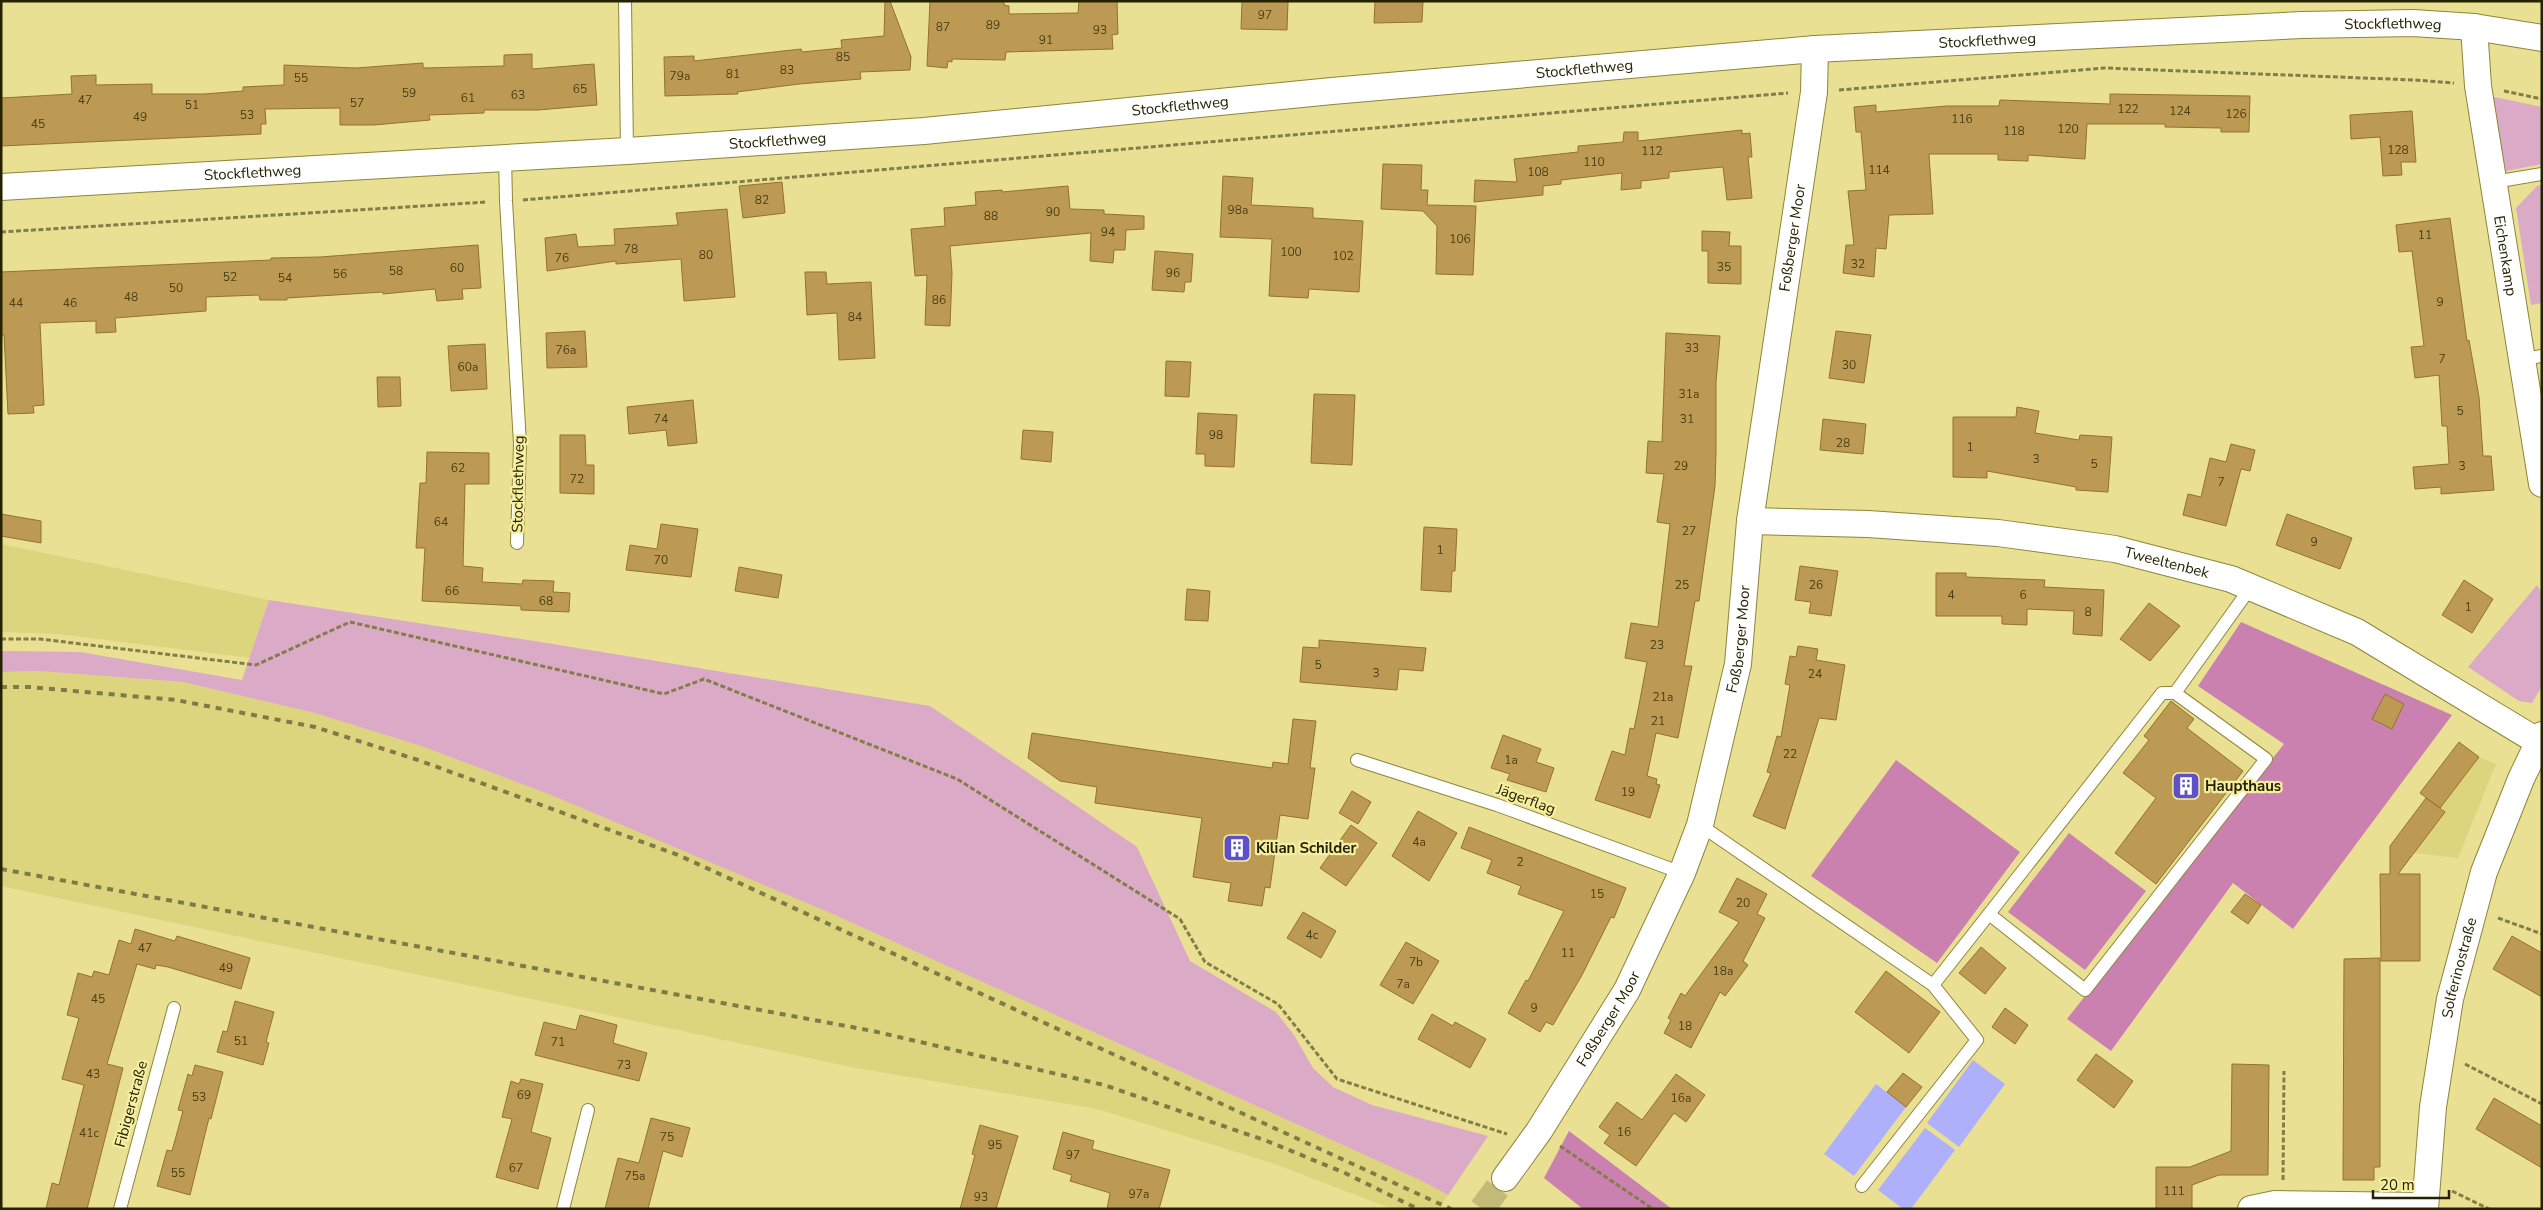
<svg xmlns="http://www.w3.org/2000/svg" width="2543" height="1210" viewBox="0 0 2543 1210" font-family="'Nunito Sans',sans-serif">
	<style>
		.built { fill: #ddd47e }
		.green { fill: #dbaac7 }
		.forest { fill: #cb81af }
		.water { fill: #aeb0fc }
		.building { fill: #bd9a54; stroke: #94722b }
		.lines { fill: none; stroke-linecap: round; stroke-linejoin: round }
		.minor-tunnel { stroke: #c2ba76; stroke-width: 26; stroke-dasharray: 26 13; stroke-linecap: butt }
		.service-casing { stroke: #8e853a; stroke-width: 14 }
		.minor-casing { stroke: #8e853a; stroke-width: 28 }
		.path { stroke: #837d48; stroke-width: 3; stroke-dasharray: 5 2.5; stroke-linecap: butt }
		.service { stroke: #fff; stroke-width: 12 }
		.minor { stroke: #fff; stroke-width: 26 }
		.rail { stroke: #807b46; stroke-width: 4; stroke-dasharray: 6 6; stroke-linecap: butt }
		.labels { text-anchor: middle; dominant-baseline: central; stroke-width: 4.5; stroke-linejoin: round; paint-order: stroke }
		.number-label { font-size: 12px; fill: #4b4016 }
		.street-label { font-size: 15px; fill: #252202; stroke: #f6eea0 }
		.poi-label { font-size: 15px; font-weight: bold; fill: #252202; stroke: #f6eea0; text-anchor: start }
	</style>
	<rect width="100%" height="100%" fill="#e9e093"/>
	<!-- built -->
	<g class="built">
		<path d="M1 544 269 600 250 658 58 634 1 632Z"/>
		<path d="M38 671 183 682 315 713 424 747 546 793 835 915 1420 1180 1448 1195 1438 1209H1392L1272 1163 1097 1109 856 1068 1 886V672Z"/>
		<path d="M2479 757 2496 764 2458 858 2414 853 2445 812 2440 808Z"/>
	</g>
	<!-- green -->
	<g class="green">
		<path d="M2490 96 2542 107V164L2506 171Z"/>
		<path d="M2542 185V303L2531 305 2516 208 2537 186Z"/>
		<path d="M2537 585 2542 594V686L2532 703 2519 701 2468 667Z"/>
		<path d="M269 600 541 642 930 706 1137 847 1190 961 1276 1012 1294 1035 1313 1068 1333 1087 1372 1105 1488 1136 1448 1195 1420 1180 835 915 546 793 424 747 315 713 183 682 38 671 1 672V651L80 652 242 680Z"/>
	</g>
	<!-- forest -->
	<g class="forest">
		<path d="M2241 622 2452 715 2293 929 2233 883 2111 1051 2067 1019 2284 744 2198 686Z"/>
		<path d="M1896 760 2020 852 1937 963 1811 876Z"/>
		<path d="M2069 833 2146 891 2085 970 2008 912Z"/>
		<path d="M1569 1131 1672 1209H1583L1544 1178Z"/>
	</g>
	<!-- water -->
	<g class="water">
		<path d="M1973 1060 2005 1084 1959 1147 1927 1123Z"/>
		<path d="M1876 1084 1906 1107 1854 1176 1824 1154Z"/>
		<path d="M1925 1128 1955 1150 1911 1209H1903L1878 1190Z"/>
	</g>
	<!-- building -->
	<g class="building">
		<path d="M885 1H890L911 57 910 70 860 72 861 79 799 84 737 92 738 94 665 96 664 57 694 56V61L801 49 802 52 842 48 841 40 884 36Z"/>
		<path d="M930 1H1004V5L1009 6V14L1078 13 1079 1H1117L1118 34 1112 35 1113 49 1006 52 1005 60 952 59V62L948 61 947 68 927 66Z"/>
		<path d="M1242 1H1288L1287 30 1241 29Z"/>
		<path d="M1375 1H1423L1422 22 1374 23Z"/>
		<path d="M532 54V69L594 64 597 105 538 110H484V113L429 115 430 120 374 125H340V108L265 109 266 124H261V134L1 146V98L72 94 71 76 96 75V85L152 84V94H204L243 91V87L284 85V65L356 68 423 63V68L504 66V55Z"/>
		<path d="M2110 94 2250 96 2249 132H2221V128L2165 127V124H2087L2085 159 2028 155V161L1998 160V154H1929L1933 214 1889 215 1886 249 1876 248 1874 277 1843 273 1846 245H1854L1848 191 1866 190 1861 132H1856L1854 107 1876 105V112L1947 106H1999L2000 100 2110 104Z"/>
		<path d="M2412 111 2416 162H2401L2402 175 2383 176 2380 137 2351 139 2350 115Z"/>
		<path d="M1742 130V134L1750 133 1752 157H1748L1752 198 1727 200 1723 167 1669 172V178L1641 181V188L1621 190 1622 173 1561 180V184L1543 186V195L1474 202 1475 180 1517 182 1514 159 1578 152V146L1623 142 1624 132H1638V141Z"/>
		<path d="M1383 164 1422 165 1421 190H1428L1427 205 1476 206 1473 275 1436 274 1437 226 1423 211 1381 209Z"/>
		<path d="M1223 176 1253 178 1251 205 1313 208V218L1363 221 1359 292 1309 289 1308 298 1269 296 1272 239 1220 237Z"/>
		<path d="M782 182 785 213 743 218 739 186Z"/>
		<path d="M1068 186 1070 209 1104 210V214L1144 216V229L1126 230 1125 250H1114L1113 263 1090 261 1091 233 950 246 952 273 950 326 925 325 927 275 915 276 911 229 945 226 944 208 976 205 975 192 1002 190V192Z"/>
		<path d="M727 209 735 297 684 301 681 259 616 264V261L547 271 545 238 576 234 578 247 615 245 614 229 678 225 676 213Z"/>
		<path d="M2450 218 2467 341 2469 340 2479 397 2483 456H2491L2494 490 2441 494V487L2415 489 2413 467 2449 464 2447 426H2442L2439 375 2415 378 2411 347 2424 346 2412 251 2399 252 2396 225Z"/>
		<path d="M1702 231 1730 232 1729 246H1741V284L1708 283V251H1702Z"/>
		<path d="M478 245 481 288 462 289 463 299 437 301 435 289 383 294V292L287 298V300H260L259 295 206 297V311L115 318 116 332 96 333V321L40 323 44 405 33 406 34 413 8 414 4 335H1V272L271 260V258L320 257Z"/>
		<path d="M1155 251 1193 254 1191 282H1185L1184 292 1152 290Z"/>
		<path d="M805 272H826L827 284 871 282 875 358 839 360 837 313 807 315Z"/>
		<path d="M585 331 587 367 547 368 546 333Z"/>
		<path d="M1836 331 1871 335 1864 383 1829 378Z"/>
		<path d="M1666 333 1720 336 1716 382V453L1715 486 1699 601H1695L1684 666H1692L1678 738 1656 733 1647 776 1657 779 1656 784 1660 785 1650 818 1595 800 1612 751 1625 755 1630 728 1634 729 1639 705 1647 662 1625 658 1631 623 1658 627 1670 524 1657 522 1664 474 1646 473 1648 441 1662 442Z"/>
		<path d="M485 344 487 389 451 391 448 346Z"/>
		<path d="M1166 361 1191 362 1189 397 1165 396Z"/>
		<path d="M377 377H400L401 406 378 407Z"/>
		<path d="M1314 394 1355 395 1352 465 1311 463Z"/>
		<path d="M693 400 697 443 668 446 666 430 629 434 627 407Z"/>
		<path d="M2017 407 2039 411 2035 433 2079 440 2080 435 2112 437 2108 492 2076 490V487L1987 471V478L1953 477V417H2016Z"/>
		<path d="M1198 413 1237 415 1234 467 1205 466V454H1196Z"/>
		<path d="M1823 419 1866 424 1863 454 1820 450Z"/>
		<path d="M1023 430 1053 432 1051 462 1021 459Z"/>
		<path d="M560 435H585L586 465H594V494L560 493Z"/>
		<path d="M2231 444 2255 450 2250 471 2241 469 2226 526 2183 515 2188 494 2201 497 2210 458 2226 462Z"/>
		<path d="M427 452 489 453V484H465L463 566 483 568 482 582 522 584 523 580 554 581 553 592 570 593 569 612 521 610V606L422 601 425 548H416L420 483H426Z"/>
		<path d="M1 514 41 521V543L1 536Z"/>
		<path d="M2287 514 2352 538 2340 569 2276 545Z"/>
		<path d="M661 524 698 529 691 577 626 570 630 545 657 549Z"/>
		<path d="M1424 527 1457 529 1455 571H1452L1451 592 1421 590Z"/>
		<path d="M1800 566 1838 571 1831 616 1809 613 1811 602 1795 600Z"/>
		<path d="M739 567 782 575 778 598 735 591Z"/>
		<path d="M1936 573H1966V577L2045 580 2044 587 2104 590 2102 636 2073 634 2074 611 2027 609V625L2002 624V616H1936Z"/>
		<path d="M2464 580 2493 599 2472 633 2442 615Z"/>
		<path d="M1187 589 1210 591 1208 621 1185 620Z"/>
		<path d="M2149 603 2180 626 2150 661 2120 639Z"/>
		<path d="M1319 640 1426 648 1423 671 1399 669 1397 690 1300 682 1303 647 1319 648Z"/>
		<path d="M1798 646 1818 649 1816 660 1845 665 1836 720 1819 718 1785 829 1753 816 1771 773 1767 772 1777 736 1781 737 1790 685 1785 684 1790 656 1796 657Z"/>
		<path d="M2385 694 2404 704 2392 729 2372 719Z"/>
		<path d="M2171 701 2194 719 2187 728 2243 771 2156 884 2115 853 2156 798 2123 773 2149 740 2144 736Z"/>
		<path d="M1293 719 1316 721 1310 768H1315L1308 819 1280 815 1270 888 1265 887 1262 906 1228 901 1231 883 1193 877 1202 818 1095 803 1097 787 1060 781 1028 758 1032 733 1272 768 1273 762 1288 764Z"/>
		<path d="M1503 735 1541 749 1536 762 1554 768 1546 792 1507 780 1510 774 1491 768Z"/>
		<path d="M2459 742 2479 757 2440 808 2420 793Z"/>
		<path d="M1352 791 1371 802 1358 824 1339 813Z"/>
		<path d="M2426 798 2445 812 2398 874H2420V961H2381L2380 874H2390V846Z"/>
		<path d="M1418 811 1457 833 1429 881 1392 856Z"/>
		<path d="M1351 825 1377 843 1346 886 1320 868Z"/>
		<path d="M1469 827 1626 888 1614 918 1611 917 1582 975 1553 1025 1546 1022 1540 1032 1508 1013 1526 980 1528 981 1564 911 1518 894 1521 886 1487 873 1492 860 1461 848Z"/>
		<path d="M1737 878 1767 894 1757 914 1765 918 1743 961 1748 965 1725 996 1720 992 1691 1048 1664 1033 1671 1020 1668 1018 1681 993 1685 996 1739 922 1719 912Z"/>
		<path d="M2245 894 2261 905 2248 924 2231 912Z"/>
		<path d="M1303 912 1336 931 1321 958 1287 938Z"/>
		<path d="M135 929 175 941 177 936 250 958 241 989 168 967 156 965 155 969 137 964 107 1064 123 1068 87 1209H46L52 1183 59 1185 84 1085 62 1079 79 1018 67 1015 78 973 92 977 94 971 109 975 119 940 131 944Z"/>
		<path d="M2512 936 2542 953V997L2493 969Z"/>
		<path d="M1406 942 1439 961 1413 1004 1380 985Z"/>
		<path d="M1981 947 2006 968 1985 994 1959 973Z"/>
		<path d="M2380 958V1167H2374V1180H2343L2344 959Z"/>
		<path d="M1886 971 1940 1012 1909 1053 1855 1012Z"/>
		<path d="M235 1001 274 1012 266 1042 269 1043 263 1065 217 1052 223 1031 227 1032Z"/>
		<path d="M2005 1008 2028 1025 2015 1044 1992 1027Z"/>
		<path d="M1432 1014 1453 1026 1455 1022 1486 1039 1470 1068 1418 1039Z"/>
		<path d="M580 1015 617 1025 613 1043 647 1053 639 1081 535 1055 544 1022 576 1030Z"/>
		<path d="M2096 1054 2133 1081 2114 1108 2077 1080Z"/>
		<path d="M2232 1064 2269 1065 2268 1175H2219L2192 1185V1209H2156V1167H2190L2231 1151Z"/>
		<path d="M195 1065 223 1072 211 1119 209 1118 190 1195 157 1186 167 1150 172 1151 183 1111 178 1110 188 1074 192 1076Z"/>
		<path d="M1903 1073 1922 1087 1906 1107 1887 1092Z"/>
		<path d="M1676 1074 1705 1095 1686 1122 1674 1113 1636 1166 1604 1143 1610 1135 1599 1127 1617 1102 1642 1120Z"/>
		<path d="M521 1079 543 1084 531 1132 551 1138 538 1189 496 1177 512 1119 502 1117 511 1081 519 1084Z"/>
		<path d="M2494 1098 2542 1126V1168L2476 1129Z"/>
		<path d="M651 1118 690 1128 682 1157 663 1151 648 1209H605L618 1158 639 1163Z"/>
		<path d="M980 1125 1018 1136 996 1209H960L975 1155 972 1154Z"/>
		<path d="M1063 1132 1094 1141 1092 1149 1170 1170 1159 1209H1107L1110 1193 1070 1181 1072 1175 1053 1169Z"/>
	</g>
	<g class="lines">
		<!-- minor-tunnel -->
		<path class="minor-tunnel" d="M1482 1209 1505 1178"/>
		<defs>
			<g id="service">
				<path d="M625 1 627 151"/>
				<path d="M505 156 506 201 520 444 517 543"/>
				<path d="M2494 182 2542 174"/>
				<path d="M2523 359 2542 356"/>
				<path d="M1357 760 1497 805 1682 873"/>
				<path d="M1700 825 1933 985 1989 914 2085 990 2266 759 2175 693 2251 587"/>
				<path d="M1989 914 2162 693H2175"/>
				<path d="M1862 1186 1977 1040 1933 985"/>
				<path d="M120 1209 174 1008"/>
				<path d="M563 1209 588 1110"/>
			</g>
			<g id="minor">
				<path id="s1" d="M2474 27 2478 86 2542 484"/>
				<path id="s2" d="M1 187 627 151 924 131 1332 91 1815 49 2302 25 2413 23 2474 27 2542 38"/>
				<path id="s3" d="M1750 521 1868 524 1998 533 2115 549 2231 579 2357 632 2542 744"/>
				<path id="s4" d="M1505 1178 1539 1131 1627 990 1682 873 1700 825 1738 664 1750 521 1814 92 1815 49"/>
				<path d="M2251 1209 2275 1204 2424 1206"/>
				<path id="s5" d="M2425 1209 2433 1107 2450 999 2484 872 2521 779 2542 735"/>
			</g>
		</defs>
		<!-- service casing -->
		<use href="#service" class="service-casing"/>
		<!-- minor casing -->
		<use href="#minor" class="minor-casing"/>
		<!-- path -->
		<g class="path">
			<path d="M1839 90 2105 68 2415 80 2454 83"/>
			<path d="M2504 91 2542 99"/>
			<path d="M523 200 1788 93"/>
			<path d="M1 232 487 202"/>
			<path d="M1 639H40L256 665 350 622 664 694 704 679 957 779 1180 919 1205 962 1278 1004 1337 1079 1507 1134"/>
			<path d="M2498 918 2542 934"/>
			<path d="M2465 1064 2542 1104"/>
			<path d="M1560 1146 1653 1209"/>
			<path d="M2283 1180 2284 1071"/>
			<path d="M2452 1191 2489 1209"/>
		</g>
		<!-- service -->
		<use href="#service" class="service"/>
		<!-- minor -->
		<use href="#minor" class="minor"/>
		<!-- rail -->
		<g class="rail">
			<path d="M1 687H29L176 700 315 727 418 760 678 855 1451 1209"/>
			<path d="M1 869 873 1031 1104 1085 1267 1141 1345 1173 1418 1209"/>
		</g>
	</g>
	<!-- icons -->
	<defs>
		<symbol id="building-square" viewBox="-11 -11 22 22"><rect x="-9" y="-9" width="18" height="18" rx="4" fill="#5d50c8" stroke="#f6eea0"/><path d="M-4-6H4V6H1V3H-1V6H-4ZM-2.5-4.3h1.7v1.8h-1.7ZM.8-4.3h1.7v1.8H.8ZM-2.5-1h1.7V.8h-1.7ZM.8-1h1.7V.8H.8Z" fill="#fff"/></symbol>
	</defs>
	<g fill-rule="evenodd">
		<use href="#building-square" x="2170" y="770" width="32" height="32"/>
		<use href="#building-square" x="1221" y="832" width="32" height="32"/>
	</g>
	<g class="labels">
		<!-- number labels -->
		<g class="number-label">
			<text x="1265" y="15">97</text>
			<text x="993" y="25">89</text>
			<text x="943" y="27">87</text>
			<text x="1100" y="30">93</text>
			<text x="1046" y="40">91</text>
			<text x="843" y="57">85</text>
			<text x="787" y="70">83</text>
			<text x="733" y="74">81</text>
			<text x="680" y="76">79a</text>
			<text x="301" y="78">55</text>
			<text x="580" y="89">65</text>
			<text x="409" y="93">59</text>
			<text x="518" y="95">63</text>
			<text x="468" y="98">61</text>
			<text x="85" y="100">47</text>
			<text x="357" y="103">57</text>
			<text x="192" y="105">51</text>
			<text x="2128" y="109">122</text>
			<text x="2180" y="111">124</text>
			<text x="2236" y="114">126</text>
			<text x="247" y="115">53</text>
			<text x="140" y="117">49</text>
			<text x="1962" y="119">116</text>
			<text x="38" y="124">45</text>
			<text x="2068" y="129">120</text>
			<text x="2014" y="131">118</text>
			<text x="2398" y="150">128</text>
			<text x="1652" y="151">112</text>
			<text x="1594" y="162">110</text>
			<text x="1879" y="170">114</text>
			<text x="1538" y="172">108</text>
			<text x="762" y="200">82</text>
			<text x="1238" y="210">98a</text>
			<text x="1053" y="212">90</text>
			<text x="991" y="216">88</text>
			<text x="1108" y="232">94</text>
			<text x="2425" y="235">11</text>
			<text x="1460" y="239">106</text>
			<text x="631" y="249">78</text>
			<text x="1291" y="252">100</text>
			<text x="706" y="255">80</text>
			<text x="1343" y="256">102</text>
			<text x="562" y="258">76</text>
			<text x="1858" y="264">32</text>
			<text x="1724" y="267">35</text>
			<text x="457" y="268">60</text>
			<text x="396" y="271">58</text>
			<text x="1173" y="273">96</text>
			<text x="340" y="274">56</text>
			<text x="230" y="277">52</text>
			<text x="285" y="278">54</text>
			<text x="176" y="288">50</text>
			<text x="131" y="297">48</text>
			<text x="939" y="300">86</text>
			<text x="2440" y="302">9</text>
			<text x="16" y="303">44</text>
			<text x="70" y="303">46</text>
			<text x="855" y="317">84</text>
			<text x="1692" y="348">33</text>
			<text x="566" y="350">76a</text>
			<text x="2442" y="359">7</text>
			<text x="1849" y="365">30</text>
			<text x="468" y="367">60a</text>
			<text x="1689" y="394">31a</text>
			<text x="2460" y="411">5</text>
			<text x="661" y="419">74</text>
			<text x="1687" y="419">31</text>
			<text x="1216" y="435">98</text>
			<text x="1843" y="443">28</text>
			<text x="1970" y="447">1</text>
			<text x="2036" y="459">3</text>
			<text x="2094" y="464">5</text>
			<text x="1681" y="466">29</text>
			<text x="2462" y="466">3</text>
			<text x="458" y="468">62</text>
			<text x="577" y="479">72</text>
			<text x="2221" y="482">7</text>
			<text x="441" y="522">64</text>
			<text x="1689" y="531">27</text>
			<text x="2314" y="542">9</text>
			<text x="1440" y="550">1</text>
			<text x="661" y="560">70</text>
			<text x="1682" y="585">25</text>
			<text x="1816" y="585">26</text>
			<text x="452" y="591">66</text>
			<text x="1951" y="595">4</text>
			<text x="2023" y="595">6</text>
			<text x="546" y="601">68</text>
			<text x="2468" y="607">1</text>
			<text x="2088" y="612">8</text>
			<text x="1657" y="645">23</text>
			<text x="1318" y="665">5</text>
			<text x="1376" y="673">3</text>
			<text x="1815" y="674">24</text>
			<text x="1663" y="697">21a</text>
			<text x="1658" y="721">21</text>
			<text x="1790" y="754">22</text>
			<text x="1511" y="760">1a</text>
			<text x="1628" y="792">19</text>
			<text x="1419" y="842">4a</text>
			<text x="1520" y="862">2</text>
			<text x="1597" y="894">15</text>
			<text x="1743" y="903">20</text>
			<text x="1312" y="935">4c</text>
			<text x="145" y="948">47</text>
			<text x="1568" y="953">11</text>
			<text x="1416" y="962">7b</text>
			<text x="226" y="968">49</text>
			<text x="1723" y="971">18a</text>
			<text x="1403" y="984">7a</text>
			<text x="98" y="999">45</text>
			<text x="1534" y="1008">9</text>
			<text x="1685" y="1026">18</text>
			<text x="241" y="1041">51</text>
			<text x="558" y="1042">71</text>
			<text x="624" y="1065">73</text>
			<text x="93" y="1074">43</text>
			<text x="524" y="1095">69</text>
			<text x="199" y="1097">53</text>
			<text x="1681" y="1098">16a</text>
			<text x="1624" y="1132">16</text>
			<text x="89" y="1133">41c</text>
			<text x="667" y="1137">75</text>
			<text x="995" y="1145">95</text>
			<text x="1073" y="1155">97</text>
			<text x="516" y="1168">67</text>
			<text x="178" y="1173">55</text>
			<text x="635" y="1176">75a</text>
			<text x="2174" y="1191">111</text>
			<text x="1139" y="1194">97a</text>
			<text x="981" y="1197">93</text>
		</g>
		<!-- street labels -->
		<g class="street-label">
			<text stroke="none"><textPath href="#s2" startOffset="2398">Stockflethweg</textPath></text>
			<text stroke="none"><textPath href="#s2" startOffset="1992">Stockflethweg</textPath></text>
			<text stroke="none"><textPath href="#s2" startOffset="1588">Stockflethweg</textPath></text>
			<text stroke="none"><textPath href="#s2" startOffset="1182">Stockflethweg</textPath></text>
			<text stroke="none"><textPath href="#s2" startOffset="778">Stockflethweg</textPath></text>
			<text stroke="none"><textPath href="#s2" startOffset="252">Stockflethweg</textPath></text>
			<text stroke="none"><textPath href="#s4" startOffset="1000">Foßberger Moor</textPath></text>
			<text stroke="none"><textPath href="#s1" startOffset="231">Eichenkamp</textPath></text>
			<text transform="translate(518 484) rotate(-89)">Stockflethweg</text>
			<text stroke="none"><textPath href="#s3" startOffset="420">Tweeltenbek</textPath></text>
			<text stroke="none"><textPath href="#s4" startOffset="595">Foßberger Moor</textPath></text>
			<text transform="translate(1526 799) rotate(20)">Jägerflag</text>
			<text stroke="none"><textPath href="#s5" startOffset="244">Solferinostraße</textPath></text>
			<text stroke="none"><textPath href="#s4" startOffset="190">Foßberger Moor</textPath></text>
			<text transform="translate(131 1104) rotate(-75)">Fibigerstraße</text>
		</g>
		<!-- poi labels -->
		<g class="poi-label">
			<text x="2205" y="786">Haupthaus</text>
			<text x="1256" y="848">Kilian Schilder</text>
		</g>
	</g>
	<!-- border -->
	<rect width="2543" height="1210" fill="none" stroke="#252202" stroke-width="5"/>
	<!-- scale -->
	<path d="M2373 1190v8h76v-8" fill="none" stroke="#252202" stroke-width="2.5"/>
	<text x="2380" y="1190" font-size="15" fill="#252202" stroke="#f6eea0" stroke-width="4" paint-order="stroke">20 m</text>
</svg>
